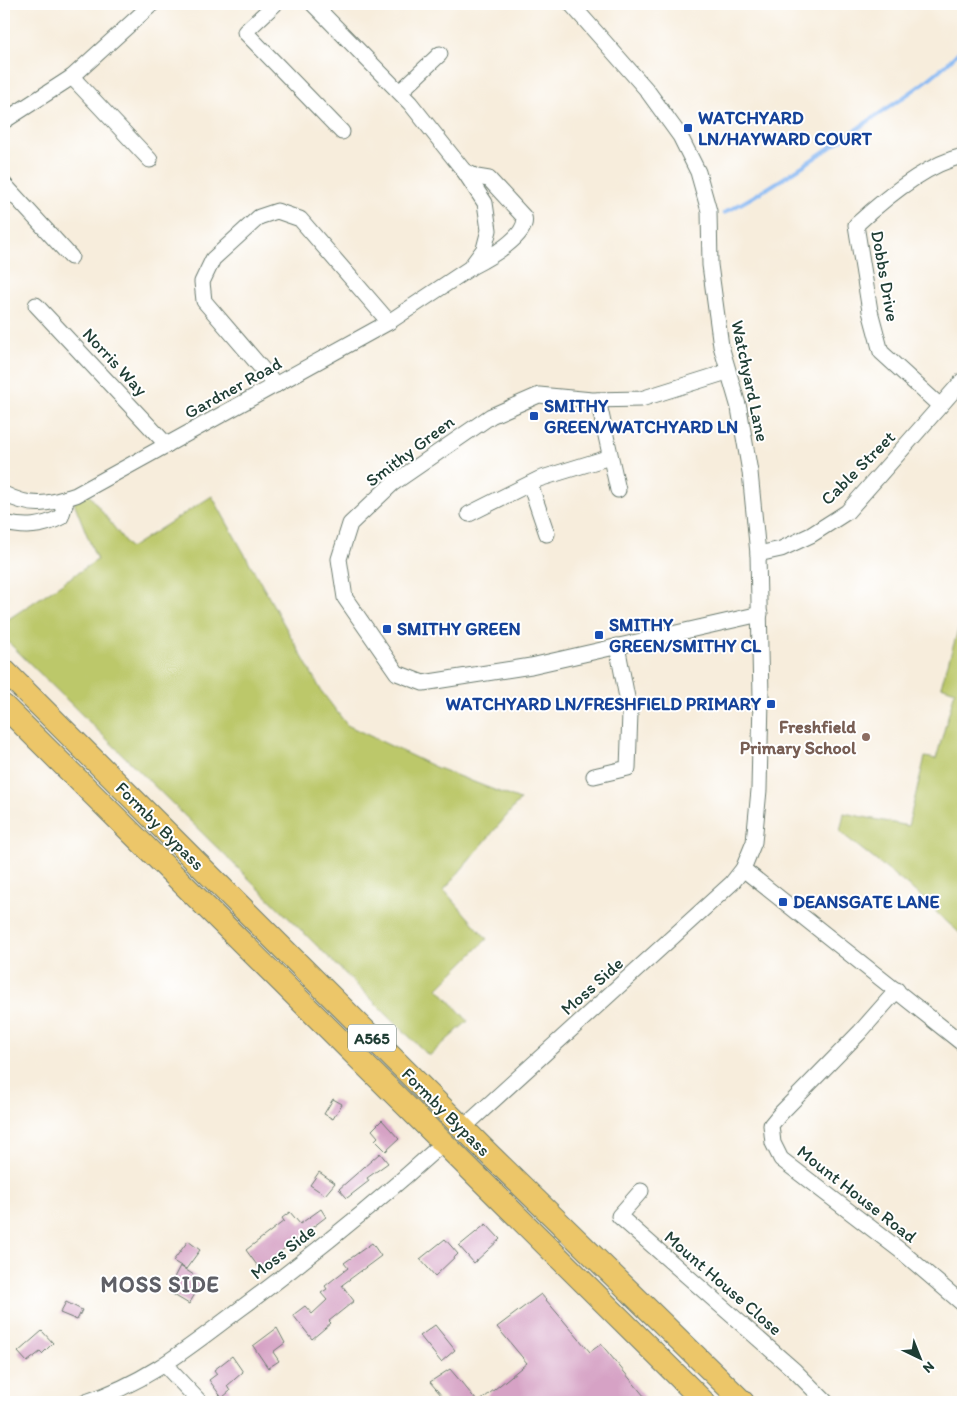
<svg xmlns="http://www.w3.org/2000/svg" width="967" height="1406" viewBox="0 0 967 1406" font-family="Itim,sans-serif">
	<style>
		.green { fill: #bcc86a; stroke: #6e824f }
		.lines { fill: none; stroke-linecap: round; stroke-linejoin: round }
		.stream { stroke: #86b8f3; stroke-width: 4 }
		.building { fill: #d6a2c5 }
		.minor-casing { stroke: #6b7b6f; stroke-width: 17 }
		.highway-casing { stroke: #6b7b6f; stroke-width: 24 }
		.minor { stroke: #fff; stroke-width: 15 }
		.highway { stroke: #ecc669; stroke-width: 22 }
		.transit-dot { fill: #1a4fb4; stroke: #fff; stroke-width: 2 }
		.education-dot { fill: #8d6e63; stroke: #fff; stroke-width: 2 }
		.labels { text-anchor: middle; dominant-baseline: central; stroke-width: 4; stroke-linejoin: round; paint-order: stroke }
		.shield { fill: #fff; stroke: #627771; stroke-width: 1 }
		.shield-label { font-size: 16px; font-weight: bold; fill: #1f3d34 }
		.transit-label { font-size: 18px; font-weight: bold; fill: #164399; stroke: #fff; text-anchor: start }
		.street-label { font-size: 18px; fill: #1f3d34; stroke: #fff }
		.education-label { font-size: 18px; font-weight: bold; fill: #785e54; stroke: #fff; text-anchor: end }
		.district-label { font-size: 22px; font-weight: bold; letter-spacing: 1px; fill: #5f6067; stroke: #fff }
	</style>
	<rect width="100%" height="100%" fill="#fff"/>
	<filter id="ink" filterUnits="userSpaceOnUse"><feTurbulence type="fractalNoise" baseFrequency=".02" numOctaves="2"/><feDisplacementMap in="SourceGraphic" scale="10" xChannelSelector="R" yChannelSelector="G"/><feConvolveMatrix kernelMatrix="1 2 1 2 8 2 1 2 1" color-interpolation-filters="sRGB"/></filter>
	<filter id="wash" filterUnits="userSpaceOnUse"><feTurbulence type="fractalNoise" baseFrequency=".0096" numOctaves="4" result="noise"/><feDisplacementMap in="SourceGraphic" scale="20" xChannelSelector="R" yChannelSelector="G"/><feGaussianBlur stdDeviation="1.12" result="paint"/><feColorMatrix in="noise" values="0 0 0 0 0 0 0 0 0 0 0 0 0 0 0 0 0 1.4 0 .05"/><feComposite in="paint" operator="in"/></filter>
	<g filter="url(#wash)">
		<rect width="100%" height="100%" fill="#f7eddc"/>
		<!-- green -->
		<g class="green">
			<path d="M87 492 130 548 212 496 322 692 347 725 435 767 520 800 444 890 487 939 438 988 468 1021 429 1056 4 638V622L97 560 73 500Z"/>
			<path d="M963 614V936L937 913 932 905 840 832 844 813 908 826 925 757 936 759 955 691 941 686Z"/>
		</g>
		<g class="lines">
			<!-- stream -->
			<path class="stream" d="M724 213C777 185 825 151 873 118 905 96 938 76 963 47"/>
		</g>
		<g id="blocks">
			<!-- building -->
			<g class="building">
				<path d="M333 1099 342 1104 333 1119 324 1114Z"/>
				<path d="M382 1120 399 1139 386 1151 375 1140 378 1137 372 1130Z"/>
				<path d="M380 1153 388 1163 367 1178 369 1181 347 1198 339 1189Z"/>
				<path d="M319 1172 335 1183 325 1195 310 1185Z"/>
				<path d="M321 1209 326 1217 259 1268 246 1250 284 1221 282 1218 290 1212 300 1224Z"/>
				<path d="M486 1224 500 1239 474 1263 459 1246Z"/>
				<path d="M445 1239 458 1254 435 1276 420 1259Z"/>
				<path d="M188 1241 200 1250 186 1269 173 1261Z"/>
				<path d="M372 1243 381 1256 342 1285 354 1301 329 1321 331 1323 312 1339 293 1315 305 1306 312 1314 327 1300 321 1293 327 1289 325 1286 348 1268 344 1263Z"/>
				<path d="M180 1266 203 1281 189 1304 167 1291Z"/>
				<path d="M541 1294 590 1352 601 1344 649 1402H479L527 1363 497 1327Z"/>
				<path d="M66 1302 82 1310 77 1320 60 1313Z"/>
				<path d="M435 1325 455 1350 441 1362 420 1336Z"/>
				<path d="M277 1328 285 1343 273 1352 279 1361 268 1368 253 1346Z"/>
				<path d="M42 1331 53 1343 42 1354 40 1352 27 1362 18 1352Z"/>
				<path d="M232 1356 243 1372 227 1386 230 1391 222 1398 209 1380 217 1374 214 1370Z"/>
				<path d="M450 1369 478 1402H447L430 1382Z"/>
			</g>
		</g>
	</g>
	<g filter="url(#ink)">
		<use href="#blocks" fill-opacity="0" stroke="#6b7b6f" stroke-width="1"/>
		<g class="lines">
			<defs>
				<g id="minor">
					<path d="M275 4 245 32 342 132"/>
					<path d="M72 77 150 160"/>
					<path d="M400 92 440 54"/>
					<path d="M4 121 72 77 152 4"/>
					<path d="M464 171 477 177 489 179 524 217C530 235 487 259 473 266"/>
					<path d="M4 184 71 257"/>
					<path d="M36 305 167 445"/>
					<path d="M727 372 641 399 592 400 539 395 491 416 392 484 350 524 339 559 345 598 397 673 423 683 531 666 760 614"/>
					<path d="M276 385 204 301 202 282 213 259 259 217 277 211 300 219 389 322"/>
					<path d="M598 400 618 490"/>
					<path d="M940 406 881 352 870 311 856 225C884 199 926 164 963 156"/>
					<path d="M530 484 547 534"/>
					<path d="M4 494C32 508 47 505 76 495L389 322 470 268 484 249 489 230 485 203 464 171 410 103 313 4"/>
					<path d="M469 514 539 479 610 457"/>
					<path d="M4 523C25 528 42 527 61 517L67 498"/>
					<path d="M758 554 781 549 811 535 847 512 963 380"/>
					<path d="M594 776 628 768 630 713 617 646"/>
					<path d="M743 869 963 1044"/>
					<path d="M897 990 860 1032 780 1114 771 1125 773 1143 781 1159 901 1251 963 1304"/>
					<path d="M463 1128 732 883 743 869 754 842 759 790 761 698 758 554 750 472 739 408 721 346 710 265 709 211 698 172 680 136 646 89 571 4"/>
					<path d="M641 1191 619 1216 795 1371 826 1402"/>
					<path d="M165 1365 200 1402"/>
					<path d="M86 1402C148 1382 189 1347 240 1309 310 1257 378 1202 442 1144"/>
				</g>
				<g id="highway">
					<path d="M4 670 491 1156 743 1402"/>
					<path d="M4 706 704 1402"/>
				</g>
			</defs>
			<!-- minor casing -->
			<use href="#minor" class="minor-casing"/>
			<!-- highway casing -->
			<use href="#highway" class="highway-casing"/>
			<!-- minor -->
			<use href="#minor" class="minor"/>
			<!-- highway -->
			<use href="#highway" class="highway"/>
		</g>
	</g>
	<!-- markers -->
	<g class="transit-dot">
		<rect x="683" y="123" width="10" height="10" rx="2.5"/>
		<rect x="529" y="411" width="10" height="10" rx="2.5"/>
		<rect x="382" y="624" width="10" height="10" rx="2.5"/>
		<rect x="594" y="630" width="10" height="10" rx="2.5"/>
		<rect x="766" y="699" width="10" height="10" rx="2.5"/>
		<rect x="778" y="897" width="10" height="10" rx="2.5"/>
	</g>
	<circle class="education-dot" cx="866" cy="737" r="5"/>
	<g class="labels">
		<!-- shield labels -->
		<rect class="shield" x="348" y="1024.5" width="48" height="27" rx="4"/>
		<g class="shield-label">
			<text x="372" y="1038">A565</text>
		</g>
		<!-- transit labels -->
		<g class="transit-label">
			<text x="698" y="118">WATCHYARD<tspan x="698" dy="21">LN/HAYWARD COURT</tspan></text>
			<text x="544" y="406">SMITHY<tspan x="544" dy="21">GREEN/WATCHYARD LN</tspan></text>
			<text x="609" y="625">SMITHY<tspan x="609" dy="21">GREEN/SMITHY CL</tspan></text>
			<text x="397" y="629">SMITHY GREEN</text>
			<text x="761" y="704" text-anchor="end">WATCHYARD LN/FRESHFIELD PRIMARY</text>
			<text x="793" y="902">DEANSGATE LANE</text>
		</g>
		<!-- street labels -->
		<g class="street-label">
			<text transform="translate(885 276) rotate(80)">Dobbs Drive</text>
			<text transform="translate(115 362) rotate(47)">Norris Way</text>
			<text transform="translate(750 381) rotate(78)">Watchyard Lane</text>
			<text transform="translate(233 388) rotate(-29)">Gardner Road</text>
			<text transform="translate(410 451) rotate(-37)">Smithy Green</text>
			<text transform="translate(858 468) rotate(-45)">Cable Street</text>
			<text transform="translate(160 826) rotate(45)">Formby Bypass</text>
			<text transform="translate(592 986) rotate(-42)">Moss Side</text>
			<text transform="translate(446 1112) rotate(45)">Formby Bypass</text>
			<text transform="translate(857 1194) rotate(38)">Mount House Road</text>
			<text transform="translate(283 1252) rotate(-38)">Moss Side</text>
			<text transform="translate(723 1283) rotate(41)">Mount House Close</text>
		</g>
		<!-- education labels -->
		<g class="education-label">
			<text x="856" y="727">Freshfield<tspan x="856" dy="21">Primary School</tspan></text>
		</g>
		<!-- district labels -->
		<g class="district-label">
			<text x="160" y="1284">MOSS SIDE</text>
		</g>
	</g>
	<!-- margin -->
	<rect width="967" height="1406" fill="none" stroke="#fff" stroke-width="20"/>
	<!-- north arrow -->
	<g transform="translate(920 1358) rotate(137)" stroke="#ffffff" stroke-width="4" paint-order="stroke">
	<path d="M0-4L9 19L0 12L-9 19Z" fill="#1f3d34"/>
	<text y="-8" font-size="14" font-weight="bold" text-anchor="middle" fill="#1f3d34">N</text>
	</g>
</svg>
